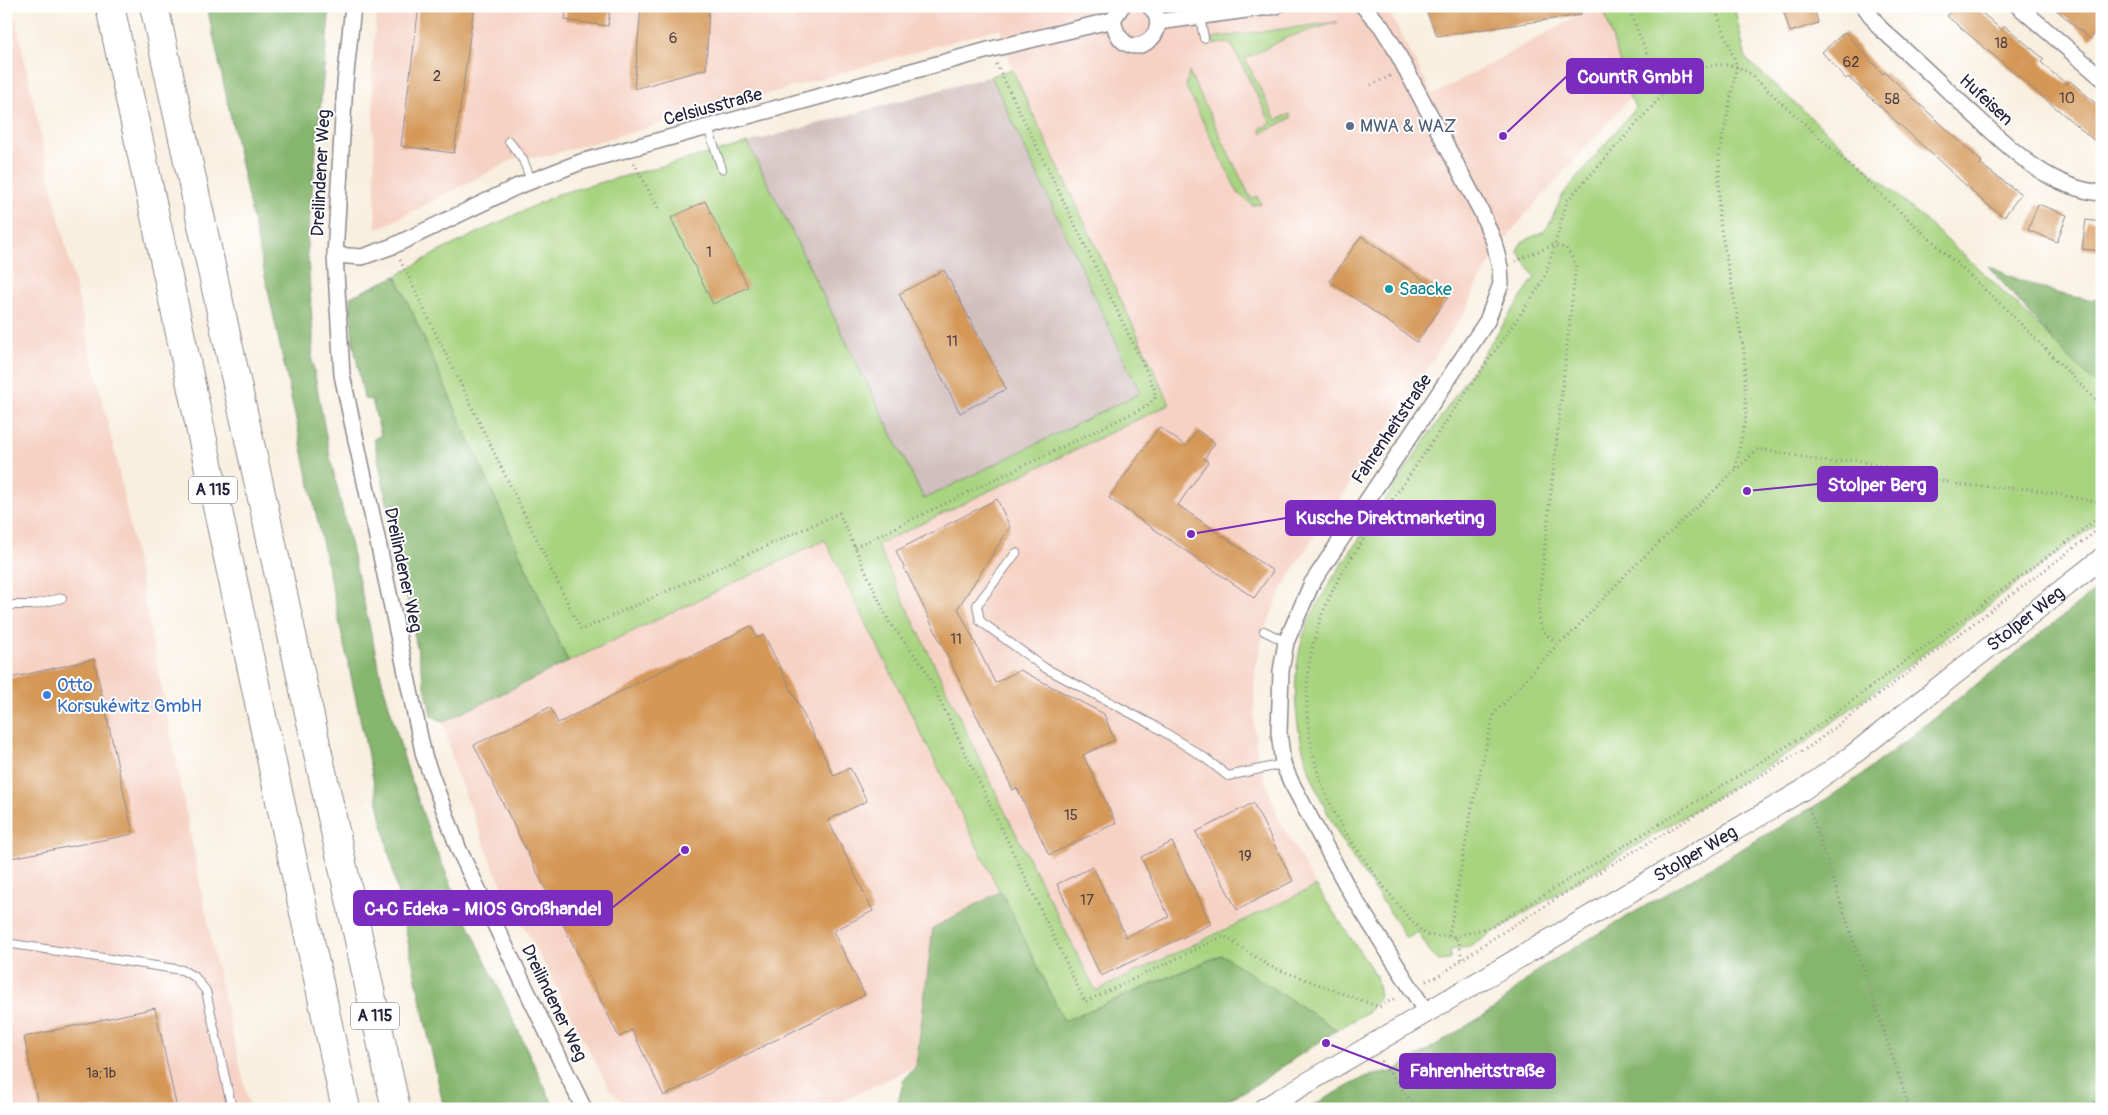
<svg xmlns="http://www.w3.org/2000/svg" width="2108" height="1115" viewBox="0 0 2108 1115" font-family="Pangolin,sans-serif">
	<style>
		.built { fill: #f6d2c4 }
		.industrial { fill: #d1bfbe }
		.green { fill: #a8d480; stroke: #657b5e }
		.forest { fill: #86b66e; stroke: #546c54 }
		.building { fill: #d49757 }
		.lines { fill: none; stroke-linecap: round; stroke-linejoin: round }
		.service-casing { stroke: #8d888d; stroke-width: 10 }
		.minor-casing { stroke: #8d888d; stroke-width: 18 }
		.tertiary-casing { stroke: #8d888d; stroke-width: 22 }
		.motorway-casing { stroke: #8d888d; stroke-width: 30 }
		.path { stroke: #8d888d; stroke-width: 3; stroke-dasharray: 1 4; stroke-linecap: butt }
		.service { stroke: #fff; stroke-width: 8 }
		.minor { stroke: #fff; stroke-width: 15 }
		.tertiary { stroke: #fff; stroke-width: 20 }
		.motorway { stroke: #fff; stroke-width: 28 }
		.service-dot { fill: #5c6f8a; stroke: #fff; stroke-width: 2 }
		.culture-dot { fill: #0f9aa8; stroke: #fff; stroke-width: 2 }
		.shop-dot { fill: #3f7fe0; stroke: #fff; stroke-width: 2 }
		.labels { text-anchor: middle; dominant-baseline: central; stroke-width: 4; stroke-linejoin: round; paint-order: stroke }
		.number-label { font-size: 15px; fill: #4e3f42 }
		.shield { fill: #fff; stroke: #646476; stroke-width: 1 }
		.shield-label { font-size: 16px; font-weight: bold; fill: #22223b }
		.street-label { font-size: 18px; fill: #22223b; stroke: #fff }
		.service-label { font-size: 18px; fill: #4e5e75; stroke: #fff; text-anchor: start }
		.culture-label { font-size: 18px; fill: #0d838f; stroke: #fff; text-anchor: start }
		.shop-label { font-size: 18px; fill: #366cbe; stroke: #fff; text-anchor: start }
		.leader { fill: none; stroke: #7b2cbf; stroke-width: 2 }
		.callout-dot { fill: #7b2cbf; stroke: #fff; stroke-width: 2 }
		.callout { fill: #7b2cbf; stroke: #7b2cbf; stroke-width: 2 }
		.callout-label { font-size: 19px; text-anchor: middle; font-weight: bold; fill: #fff }
	</style>
	<rect width="100%" height="100%" fill="#fff"/>
	<filter id="ink" filterUnits="userSpaceOnUse"><feTurbulence type="fractalNoise" baseFrequency=".02" numOctaves="2"/><feDisplacementMap in="SourceGraphic" scale="10" xChannelSelector="R" yChannelSelector="G"/><feConvolveMatrix kernelMatrix="1 2 1 2 8 2 1 2 1" color-interpolation-filters="sRGB"/></filter>
	<filter id="wash" filterUnits="userSpaceOnUse"><feTurbulence type="fractalNoise" baseFrequency=".0096" numOctaves="4" result="noise"/><feDisplacementMap in="SourceGraphic" scale="20" xChannelSelector="R" yChannelSelector="G"/><feGaussianBlur stdDeviation="1.12" result="paint"/><feColorMatrix in="noise" values="0 0 0 0 0 0 0 0 0 0 0 0 0 0 0 0 0 1.4 0 .05"/><feComposite in="paint" operator="in"/></filter>
	<g filter="url(#wash)">
		<rect width="100%" height="100%" fill="#f8efdf"/>
		<!-- built -->
		<g class="built">
			<path d="M6 6H13L50 179 117 462 216 964 250 1109H6Z"/>
			<path d="M377 6H1386L1433 95 1596 6H1603L1630 98 1513 229 1478 282 1467 309 1299 560 1283 587 1264 631 1255 672 1254 691V728L1258 760 1279 819 1316 886 1216 932 1096 991 1006 814 877 545 1170 404 1012 69 1000 28 543 157 520 156 376 230 372 66Z"/>
			<path d="M825 539 1001 891 933 928 916 1066 825 1109H626L621 1101 610 1090 495 871 455 769 443 722Z"/>
		</g>
		<!-- industrial -->
		<path class="industrial" d="M991 76 1140 393 924 499 748 143Z"/>
		<!-- green -->
		<g class="green">
			<path d="M1603 6H1734L1746 59 2000 288 2102 389V520L1805 743 1469 947 1450 950V960L1439 961 1432 955 1418 932 1406 939C1387 904 1361 874 1342 840 1305 775 1283 710 1303 636 1309 616 1322 597 1332 579L1535 277 1518 252V248L1522 242 1544 231 1549 225 1562 196 1636 107 1630 98Z"/>
			<path d="M1338 22 1288 37 1245 59 1276 120 1290 114 1291 118 1262 133 1260 129 1271 123 1231 43 1214 44 1212 38Z"/>
			<path d="M1012 69 1170 404 877 545 1006 814 1096 991 1316 886 1376 976 1380 996 1369 1011 1337 1030 1221 955 1064 1021 825 540 568 662 396 276 436 253 558 194 748 143 924 499 1140 393 991 76Z"/>
			<path d="M1189 72 1251 199 1257 196 1261 204 1253 205 1238 193 1186 87Z"/>
		</g>
		<!-- forest -->
		<g class="forest">
			<path d="M207 6H330L307 244 313 337 312 360 329 452 382 681 406 765 433 843 467 921 555 1109H444Z"/>
			<path d="M1988 266C2024 282 2061 299 2102 300V389L2071 361Z"/>
			<path d="M396 276 568 662 443 722 431 715 374 439 381 435 372 400 364 399 353 341 350 297Z"/>
			<path d="M2102 585V1109H1306L1367 1076 1392 1072 1494 1009 1540 968 1828 798 1863 774Z"/>
			<path d="M1001 891 1064 1021 1222 955 1337 1030 1249 1089 1209 1109H885L898 1102 904 1079 916 1066 933 928Z"/>
		</g>
		<g id="blocks">
			<!-- building -->
			<g class="building">
				<path d="M419 6H474L454 153 401 146Z"/>
				<path d="M567 6H610L608 26 565 20Z"/>
				<path d="M641 6H709L706 69 634 89Z"/>
				<path d="M1424 6H1581V15L1437 36Z"/>
				<path d="M1782 6H1814L1818 23 1790 32Z"/>
				<path d="M1955 6H1974L2002 30 2005 26 2044 59 2041 62 2054 74 2067 84 2070 81 2102 109V147L1947 16Z"/>
				<path d="M2052 6H2097L2102 10V26L2090 39Z"/>
				<path d="M1845 32 1883 74 1885 72 1982 162 1980 164 2021 194 2004 217 1984 202 1848 77 1846 79 1822 52Z"/>
				<path d="M705 201 748 287 713 304 671 218Z"/>
				<path d="M2038 204 2067 215 2057 242 2028 230Z"/>
				<path d="M2086 220 2102 222V251L2082 249Z"/>
				<path d="M1361 236 1448 297 1417 342 1330 281Z"/>
				<path d="M944 270 1006 389 960 413 899 294Z"/>
				<path d="M1159 427 1186 446 1197 430 1215 443 1204 459 1208 462 1178 505 1273 571 1254 598 1109 498Z"/>
				<path d="M997 499 1010 527 958 608 995 683 1020 670 1104 714 1114 740 1083 755 1116 823 1049 855 1017 788 1013 790 896 551Z"/>
				<path d="M751 626 757 638 764 635 834 776 850 768 867 801 828 820 873 911 833 931 865 995 664 1096 632 1030 619 1037 474 745 550 707 558 723Z"/>
				<path d="M94 659 133 834 6 859V679Z"/>
				<path d="M1253 803 1293 881 1237 910 1196 832Z"/>
				<path d="M1172 842 1211 924 1101 976 1057 884 1093 867 1126 937 1169 917 1141 857Z"/>
				<path d="M155 1008 177 1109H39L24 1037Z"/>
			</g>
		</g>
	</g>
	<g filter="url(#ink)">
		<use href="#blocks" fill-opacity="0" stroke="#8d888d" stroke-width="1"/>
		<g class="lines">
			<defs>
				<g id="service">
					<path d="M1200 17 1204 38"/>
					<path d="M708 128 722 169"/>
					<path d="M509 141 523 160 531 180"/>
					<path d="M1016 553 977 605 980 621 1045 668 1153 725 1205 758 1228 776 1283 764"/>
					<path d="M6 605H32L62 598"/>
					<path d="M1264 631 1286 642"/>
					<path d="M6 943 182 970 195 977 206 991 232 1109"/>
				</g>
				<g id="minor">
					<path d="M353 6 345 83 335 255 342 375 424 756 459 850 584 1109"/>
					<path d="M1122 6 1113 20C1123 73 1179 32 1149 6"/>
					<path d="M1363 6 1381 26 1393 45 1482 213 1494 242 1500 267 1501 284 1487 321 1312 583 1286 642 1281 671 1279 732 1283 764 1291 782 1349 890 1426 1012"/>
					<path d="M1864 6 1880 28C1907 52 1933 76 1959 101 2000 138 2043 188 2102 193"/>
					<path d="M2018 6 2102 78"/>
					<path d="M1158 22 1276 6"/>
					<path d="M335 255 362 257 393 246 516 187 581 162 992 49 1113 20"/>
				</g>
				<g id="tertiary">
					<path id="s1" d="M1263 1109 1803 790 1850 757 2102 558"/>
				</g>
				<g id="motorway">
					<path d="M110 6 346 1109"/>
					<path d="M154 6 396 1109"/>
				</g>
			</defs>
			<!-- service casing -->
			<use href="#service" class="service-casing"/>
			<!-- minor casing -->
			<use href="#minor" class="minor-casing"/>
			<!-- tertiary casing -->
			<use href="#tertiary" class="tertiary-casing"/>
			<!-- motorway casing -->
			<use href="#motorway" class="motorway-casing"/>
			<!-- path -->
			<g class="path">
				<path d="M1628 6 1659 85 1665 93"/>
				<path d="M1714 6 1737 66 1719 156V219L1744 351 1746 416 1735 469"/>
				<path d="M1371 85 1390 76"/>
				<path d="M634 163 659 210"/>
				<path d="M400 260 581 630 839 513 889 622 924 667 1085 1002 1224 936 1269 966 1379 1007 1397 997"/>
				<path d="M1515 261 1553 245 1566 248 1576 264 1540 591C1539 616 1533 630 1559 643L1568 637 1627 573 1758 449 1835 463 1852 459 1960 485 2030 489 2102 503"/>
				<path d="M855 547 1147 406 1155 398 1154 388 1144 366 996 63"/>
				<path d="M1809 808 1910 1109"/>
				<path d="M1449 936 1472 807 1494 714 1559 643"/>
				<path d="M1454 937 1493 926 1808 733 2074 537 2102 514"/>
				<path d="M1462 959 1459 942 1454 937 1426 935C1402 913 1385 888 1366 862 1357 849 1347 836 1339 821 1300 752 1296 668 1330 596 1350 553 1382 515 1409 476 1452 412 1496 349 1540 286L1548 268 1567 201 1676 80C1695 66 1726 58 1748 72L2005 308 2102 406"/>
				<path d="M1426 981 1439 976 1489 941 1581 883 1809 747 2095 532 2102 530"/>
				<path d="M1381 1061 1417 1109"/>
				<path d="M2075 1109 2102 1100"/>
			</g>
			<!-- service -->
			<use href="#service" class="service"/>
			<!-- minor -->
			<use href="#minor" class="minor"/>
			<!-- tertiary -->
			<use href="#tertiary" class="tertiary"/>
			<!-- motorway -->
			<use href="#motorway" class="motorway"/>
		</g>
	</g>
	<!-- markers -->
	<circle class="service-dot" cx="1350" cy="126" r="5"/>
	<circle class="culture-dot" cx="1389" cy="289" r="5"/>
	<circle class="shop-dot" cx="47" cy="695" r="5"/>
	<g class="labels">
		<!-- number labels -->
		<g class="number-label">
			<text x="673" y="38">6</text>
			<text x="2001" y="43">18</text>
			<text x="1851" y="62">62</text>
			<text x="437" y="76">2</text>
			<text x="2067" y="98">10</text>
			<text x="1892" y="99">58</text>
			<text x="709" y="252">1</text>
			<text x="952" y="341">11</text>
			<text x="956" y="639">11</text>
			<text x="1071" y="815">15</text>
			<text x="1245" y="856">19</text>
			<text x="1087" y="900">17</text>
			<text x="101" y="1073">1a;1b</text>
		</g>
		<!-- shield labels -->
		<g class="shield">
			<rect x="189" y="476.5" width="48" height="27" rx="4"/>
			<rect x="351" y="1002.5" width="48" height="27" rx="4"/>
		</g>
		<g class="shield-label">
			<text x="213" y="490">A 115</text>
			<text x="375" y="1016">A 115</text>
		</g>
		<!-- street labels -->
		<g class="street-label">
			<text transform="translate(1986 100) rotate(43)">Hufeisen</text>
			<text transform="translate(713 107) rotate(-15)">Celsiusstraße</text>
			<text transform="translate(321 173) rotate(-87)">Dreilindener Weg</text>
			<text transform="translate(1392 429) rotate(-56)">Fahrenheitstraße</text>
			<text transform="translate(403 570) rotate(78)">Dreilindener Weg</text>
			<text stroke="none"><textPath href="#s1" startOffset="908">Stolper Weg</textPath></text>
			<text stroke="none"><textPath href="#s1" startOffset="502">Stolper Weg</textPath></text>
			<text transform="translate(554 1003) rotate(64)">Dreilindener Weg</text>
		</g>
		<!-- service labels -->
		<g class="service-label">
			<text x="1360" y="126">MWA &amp; WAZ</text>
		</g>
		<!-- culture labels -->
		<g class="culture-label">
			<text x="1399" y="289">Saacke</text>
		</g>
		<!-- shop labels -->
		<g class="shop-label">
			<text x="57" y="685">Otto<tspan x="57" dy="21">Korsukéwitz GmbH</tspan></text>
		</g>
	</g>
	<!-- callouts -->
	<path class="leader" d="M1503 136L1567 76M1747 491L1818 484M1191 534L1286 518M685 850L612 908M1326 1043L1400 1071"/>
	<g class="callout-dot">
		<circle cx="1503" cy="136" r="5"/>
		<circle cx="1747" cy="491" r="5"/>
		<circle cx="1191" cy="534" r="5"/>
		<circle cx="685" cy="850" r="5"/>
		<circle cx="1326" cy="1043" r="5"/>
	</g>
	<g class="callout">
		<rect x="1567" y="59" width="136" height="34" rx="5"/>
		<rect x="1818" y="467" width="119" height="34" rx="5"/>
		<rect x="1286" y="501" width="209" height="34" rx="5"/>
		<rect x="354" y="891" width="258" height="34" rx="5"/>
		<rect x="1400" y="1054" width="155" height="34" rx="5"/>
	</g>
	<g class="callout-label">
		<text x="1635" y="83">CountR GmbH</text>
		<text x="1877" y="491">Stolper Berg</text>
		<text x="1390" y="524">Kusche Direktmarketing</text>
		<text x="483" y="915">C+C Edeka - MIOS Großhandel</text>
		<text x="1477" y="1077">Fahrenheitstraße</text>
	</g>
	<!-- margin -->
	<rect width="2108" height="1115" fill="none" stroke="#fff" stroke-width="25"/>
</svg>
